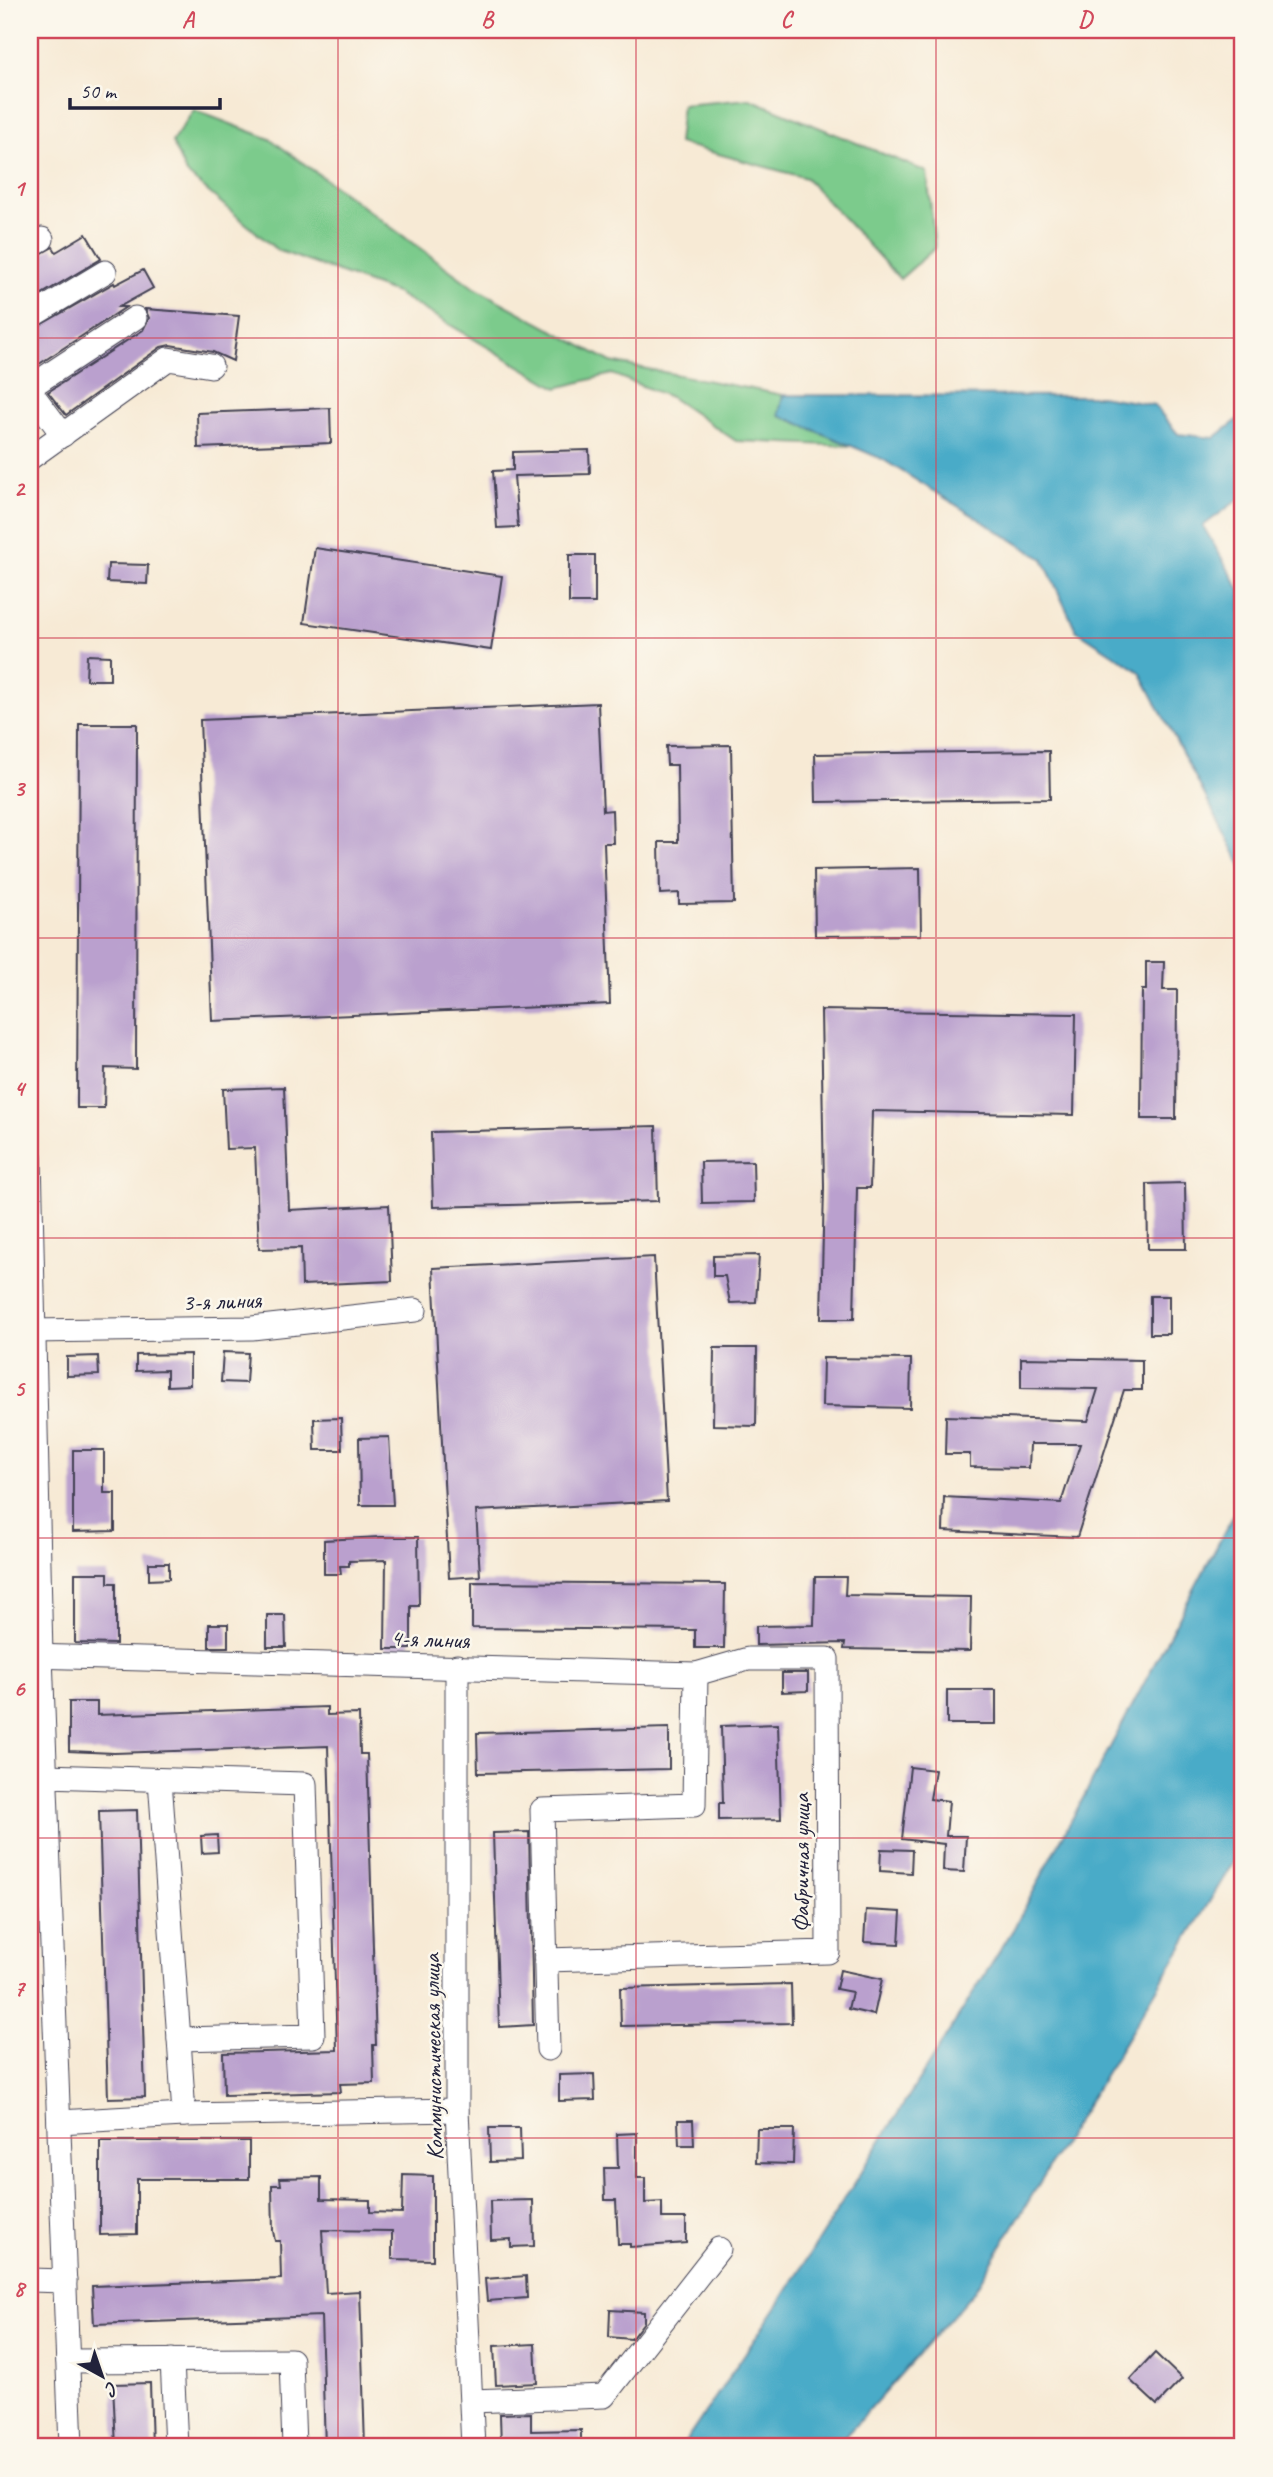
<svg xmlns="http://www.w3.org/2000/svg" width="1273" height="2477" viewBox="0 0 1273 2477" font-family="Caveat,sans-serif">
	<style>
		.green { fill: #7ccb8c; stroke: #4f7664; stroke-width: 2 }
		.water { fill: #48abc8; stroke: #356682; stroke-width: 2 }
		.building { fill: #baa0ce }
		.lines { fill: none; stroke-linecap: round; stroke-linejoin: round }
		.minor-casing { stroke: #424052; stroke-width: 25 }
		.minor { stroke: #fff; stroke-width: 23 }
		.grid { fill: none; stroke: #d1495b; stroke-width: 2; stroke-opacity: 0.55 }
		.labels { text-anchor: middle; dominant-baseline: central; stroke-width: 5; stroke-linejoin: round; paint-order: stroke }
		.street-label { font-size: 24px; fill: #22223b; stroke: #fbf7ec }
		.neatline { fill: none; stroke: #d1495b; stroke-width: 2.5 }
		.grid-label { font-size: 23px; text-anchor: middle; font-weight: bold; fill: #d1495b }
	</style>
	<rect width="100%" height="100%" fill="#fbf7ec"/>
	<filter id="ink" filterUnits="userSpaceOnUse"><feTurbulence type="fractalNoise" baseFrequency=".0143" numOctaves="2"/><feDisplacementMap in="SourceGraphic" scale="14" xChannelSelector="R" yChannelSelector="G"/><feConvolveMatrix kernelMatrix="1 2 1 2 8 2 1 2 1" color-interpolation-filters="sRGB"/></filter>
	<filter id="wash" filterUnits="userSpaceOnUse"><feTurbulence type="fractalNoise" baseFrequency=".00686" numOctaves="4" result="noise"/><feDisplacementMap in="SourceGraphic" scale="28" xChannelSelector="R" yChannelSelector="G"/><feGaussianBlur stdDeviation="1.57" result="paint"/><feColorMatrix in="noise" values="0 0 0 0 0 0 0 0 0 0 0 0 0 0 0 0 0 1.4 0 .05"/><feComposite in="paint" operator="in"/></filter>
	<g filter="url(#wash)">
		<rect width="100%" height="100%" fill="#f7ead5"/>
		<!-- green -->
		<g class="green">
			<path d="M750 99 927 172 935 248 900 279 806 178 678 143 682 105Z"/>
			<path d="M194 110 270 139 473 287 611 362 783 395 779 415 852 446 736 441 670 397 612 374 557 388 396 293 277 250 186 173 172 142Z"/>
		</g>
		<!-- water -->
		<g class="water">
			<path d="M783 395 1100 396 1154 405 1178 434 1214 438 1240 418 1243 411V496L1203 526 1241 591 1243 868 1140 672 1076 630 1043 559 882 459 779 415Z"/>
			<path d="M1243 1497V1846L973 2293 836 2447H682L783 2297 1014 1928Z"/>
		</g>
		<g id="blocks">
			<!-- building -->
			<g class="building">
				<path d="M86 234 101 259 30 301V260L53 247 56 252Z"/>
				<path d="M143 270 153 288 119 307H126L30 370V331L114 283 115 285Z"/>
				<path d="M145 309 239 316 233 361 213 352 170 345 161 347 66 415 48 392 143 330 149 318Z"/>
				<path d="M330 408 331 443 198 448 197 413Z"/>
				<path d="M589 450 590 474 514 476 518 527 497 528 493 471 513 470V452Z"/>
				<path d="M315 548 502 576 491 650 304 623Z"/>
				<rect x="569" y="555" width="26" height="48"/>
				<path d="M108 564 148 565 147 584 107 582Z"/>
				<path d="M87 655 110 656V680H86Z"/>
				<path d="M598 703 603 811 612 810 613 843H604L610 1004 212 1021 200 720Z"/>
				<path d="M79 724H137L136 1069 105 1068 104 1108H77Z"/>
				<path d="M731 745 734 903 679 904V893L660 894 659 842H678L677 765H667L666 746Z"/>
				<path d="M1049 751 1050 799 816 802 815 754Z"/>
				<path d="M920 868 921 935 815 936 814 870Z"/>
				<path d="M1146 962H1164L1163 990H1177L1176 1119H1141L1142 990H1146Z"/>
				<path d="M821 1010 1076 1014 1074 1115 872 1111 870 1188H857L854 1319H821L824 1187Z"/>
				<path d="M284 1087 289 1210 389 1205 392 1281 302 1285 301 1248 259 1249 255 1148 226 1149 223 1089Z"/>
				<path d="M656 1126 658 1201 433 1207 431 1132Z"/>
				<path d="M753 1161 754 1202 702 1203 701 1162Z"/>
				<path d="M1185 1183 1186 1249H1148L1147 1184Z"/>
				<path d="M759 1255 756 1302 730 1303 725 1276H713V1256Z"/>
				<path d="M654 1257 667 1501 476 1511 480 1576 449 1578 433 1268Z"/>
				<rect x="1150" y="1296" width="19" height="38"/>
				<path d="M714 1348H757L756 1426 713 1425Z"/>
				<path d="M223 1352 248 1353 246 1383 221 1382Z"/>
				<path d="M190 1354V1385L167 1386V1370L136 1371V1355Z"/>
				<path d="M98 1356 99 1375 67 1376V1357Z"/>
				<path d="M823 1358 911 1359 910 1408 822 1406Z"/>
				<path d="M1021 1358 1142 1360V1390H1124L1077 1537 943 1531 944 1497 1061 1503 1080 1444H1030L1029 1468 970 1467V1454H945L946 1416 1088 1421 1098 1389 1021 1388Z"/>
				<path d="M341 1418 342 1450H315L314 1419Z"/>
				<path d="M389 1437 393 1505H360L359 1438Z"/>
				<path d="M73 1450H104V1493H115V1531L73 1532Z"/>
				<path d="M380 1537H418L419 1606H411V1649H385L386 1560 349 1561V1566H340L341 1574H324V1540Z"/>
				<path d="M149 1563H169V1579L149 1580Z"/>
				<path d="M75 1573H108V1583H116V1644L75 1643Z"/>
				<path d="M815 1577H846L845 1595 971 1597 970 1651 844 1649 845 1643 756 1645V1626L814 1625Z"/>
				<path d="M472 1582 725 1584 724 1648H695V1630L472 1628Z"/>
				<path d="M267 1615H285L286 1647H267Z"/>
				<rect x="209" y="1624" width="19" height="23"/>
				<path d="M782 1673H808V1691L782 1692Z"/>
				<rect x="947" y="1690" width="49" height="34"/>
				<path d="M69 1702H97V1715L327 1707V1715L359 1714 360 1754H367L376 2045H373L374 2083 340 2084 341 2092 224 2095 223 2053 337 2050 328 1746 114 1753 69 1751Z"/>
				<path d="M778 1724 781 1819 719 1820V1803H723L721 1726Z"/>
				<path d="M669 1728V1769L478 1773 477 1733Z"/>
				<path d="M910 1767 935 1770 930 1799 949 1801 946 1836H966L964 1872 943 1871 944 1844 902 1839Z"/>
				<path d="M137 1810 145 2097 108 2098 99 1811Z"/>
				<path d="M529 1832 533 2025 499 2027 493 1833Z"/>
				<path d="M217 1835 218 1852 202 1853 201 1836Z"/>
				<path d="M881 1849 912 1850 911 1873 880 1871Z"/>
				<path d="M866 1910 901 1912 899 1944 864 1942Z"/>
				<path d="M840 1970 882 1979 874 2015 848 2009 852 1992 836 1989Z"/>
				<path d="M791 1984 792 2023 621 2026 620 1988Z"/>
				<path d="M594 2074 595 2100 559 2101V2075Z"/>
				<path d="M678 2120H693L694 2145H679Z"/>
				<path d="M489 2128H520L521 2161 490 2162Z"/>
				<path d="M757 2129H794L793 2164 756 2163Z"/>
				<path d="M637 2133V2178H645V2203L662 2202V2218H686V2243L630 2247V2244H618L616 2200H605L604 2168H618L617 2134Z"/>
				<path d="M100 2141H249V2179H137V2234L100 2235Z"/>
				<path d="M403 2175 433 2176V2260L392 2259V2231L322 2230 326 2293 360 2291 365 2447H325L321 2316 94 2324 92 2286 281 2279 280 2241H275L273 2231 272 2185H281L280 2178 321 2177V2199L370 2200V2212L402 2213Z"/>
				<path d="M533 2200 534 2246 511 2247V2239L491 2240 490 2201Z"/>
				<path d="M526 2276 527 2298 487 2301 485 2279Z"/>
				<path d="M610 2310 644 2312V2322L631 2339 609 2337Z"/>
				<path d="M535 2344 537 2383 496 2385 494 2346Z"/>
				<path d="M1155 2353 1182 2379 1157 2405 1130 2380Z"/>
				<path d="M150 2383 152 2447H116L113 2384Z"/>
				<path d="M531 2413V2431L581 2430V2447H501L500 2414Z"/>
			</g>
		</g>
	</g>
	<g filter="url(#ink)">
		<use href="#blocks" fill-opacity="0" stroke="#424052" stroke-width="2"/>
		<g class="lines">
			<defs>
				<g id="minor">
					<path d="M30 246 42 239"/>
					<path d="M30 317 105 272"/>
					<path d="M30 387 135 318"/>
					<path d="M30 391 63 435"/>
					<path d="M30 458 168 359 211 366"/>
					<path d="M30 1156 41 1656 71 2447"/>
					<path d="M30 1331 252 1328 415 1310"/>
					<path d="M30 1656 696 1674 748 1659H827L828 1952 546 1960"/>
					<path d="M457 1666V2110L473 2447"/>
					<path d="M46 1776 305 1784 313 2036 179 2039 184 2115 59 2122"/>
					<path d="M160 1780 179 2039"/>
					<path d="M548 2049 542 1810 694 1805 696 1674"/>
					<path d="M184 2115 457 2110"/>
					<path d="M30 2280 65 2281"/>
					<path d="M172 2360 176 2447"/>
					<path d="M68 2361 291 2360 294 2447"/>
					<path d="M472 2401 604 2396 719 2249"/>
				</g>
			</defs>
			<!-- minor casing -->
			<use href="#minor" class="minor-casing"/>
			<!-- minor -->
			<use href="#minor" class="minor"/>
		</g>
	</g>
	<!-- grid -->
	<path class="grid" d="M338 30V2447M636 30V2447M936 30V2447M30 338H1243M30 638H1243M30 938H1243M30 1238H1243M30 1538H1243M30 1838H1243M30 2138H1243"/>
	<g class="labels">
		<!-- street labels -->
		<g class="street-label">
			<text transform="translate(222 1301) rotate(-2)">3-я линия</text>
			<text transform="translate(430 1639) rotate(2)">4-я линия</text>
			<text transform="translate(801 1863) rotate(-90)">Фабричная улица</text>
			<text transform="translate(433 2057) rotate(-91)">Коммунистическая улица</text>
		</g>
	</g>
	<!-- margin -->
	<rect width="1273" height="2477" fill="none" stroke="#fbf7ec" stroke-width="77"/>
	<!-- north arrow -->
	<g transform="translate(102 2376) rotate(140)" stroke="#fbf7ec" stroke-width="5" paint-order="stroke">
	<path d="M0-5L12 26L0 18L-12 26Z" fill="#22223b"/>
	<text y="-10" font-size="19" font-weight="bold" text-anchor="middle" fill="#22223b">С</text>
	</g>
	<!-- scale -->
	<path d="M70 98v10h150v-10" fill="none" stroke="#22223b" stroke-width="3.5"/>
	<text x="80" y="98" font-size="21" fill="#22223b" stroke="#fbf7ec" stroke-width="5" paint-order="stroke">50 m</text>
	<rect x="38" y="38" width="1196" height="2400" class="neatline"/>
	<g class="grid-label">
		<text x="188" y="27">A</text>
		<text x="487" y="27">B</text>
		<text x="786" y="27">C</text>
		<text x="1085" y="27">D</text>
		<text x="19" y="196">1</text>
		<text x="19" y="496">2</text>
		<text x="19" y="796">3</text>
		<text x="19" y="1096">4</text>
		<text x="19" y="1396">5</text>
		<text x="19" y="1696">6</text>
		<text x="19" y="1996">7</text>
		<text x="19" y="2296">8</text>
	</g>
</svg>
